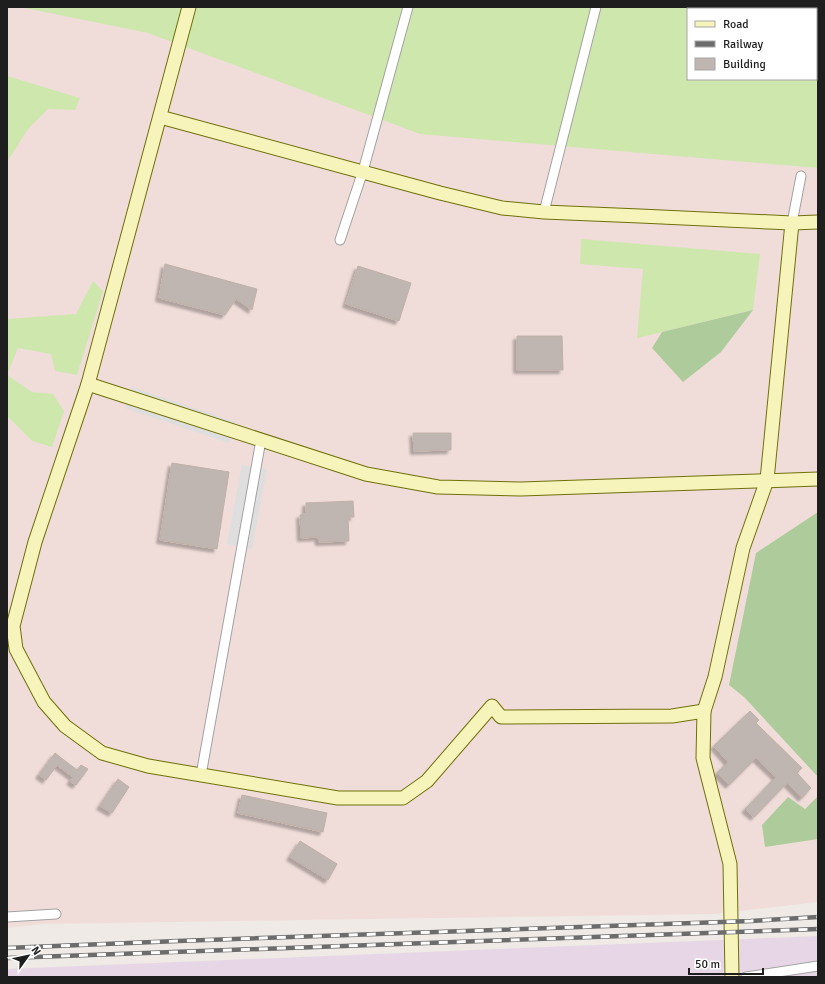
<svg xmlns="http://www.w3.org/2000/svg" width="825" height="984" viewBox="0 0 825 984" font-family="Signika,sans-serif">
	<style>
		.industrial { fill: #e7d7e6 }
		.military { fill: #f0ddd9; fill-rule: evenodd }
		.grass { fill: #cee7ad; fill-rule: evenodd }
		.forest { fill: #aecc9b }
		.parking { fill: #dedede }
		.building { fill: #bfb6b1; stroke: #c0b0a8; filter: url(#shadow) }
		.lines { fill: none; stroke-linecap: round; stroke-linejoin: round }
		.street-casing { stroke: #a2a2a2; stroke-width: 11 }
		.secondary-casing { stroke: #6f700a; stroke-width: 15 }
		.street { stroke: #fff; stroke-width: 9 }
		.secondary { stroke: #f6f4bb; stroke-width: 13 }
		.rail-casing { stroke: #6c6c6c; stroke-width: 4.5 }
		.rail { stroke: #fff; stroke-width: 3; stroke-dasharray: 9; stroke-linecap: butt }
	</style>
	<defs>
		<filter id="shadow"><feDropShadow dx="-3.5" dy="3.5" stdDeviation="1" flood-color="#0004"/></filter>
	</defs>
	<rect width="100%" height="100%" fill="#efeae5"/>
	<!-- industrial -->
	<path class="industrial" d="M818 936V977H7V969Z"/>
	<!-- military -->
	<path class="military" d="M7 7H818V902L713 914 42 924 7 928ZM688 9H816V79H688Z"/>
	<!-- grass -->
	<g class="grass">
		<path d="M20 7H818V168L420 134 148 33ZM688 9H816V79H688Z"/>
		<path d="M7 76 80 98 75 110 48 109 28 129 7 162Z"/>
		<path d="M581 239 760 254 753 310 637 338 643 269 580 264Z"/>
		<path d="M93 281 103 291 77 375 55 371 51 354 18 348 7 375 32 392 53 394 64 411 52 447 32 441 7 416V319L76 314Z"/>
	</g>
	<!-- forest -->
	<g class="forest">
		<path d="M753 310 721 352 683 382 652 348 662 332Z"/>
		<path d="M818 512V777L744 697 729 685 756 553Z"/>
		<path d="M818 796V839L765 847 762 825 788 797 805 809Z"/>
	</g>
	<!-- parking -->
	<g class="parking">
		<path d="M132 387 236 422 229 443 125 408Z"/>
		<path d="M242 465 267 469 252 549 227 544Z"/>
	</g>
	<!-- building -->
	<g class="building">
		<path d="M165 264 257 289 252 310 236 299 225 315 159 298Z"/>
		<path d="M358 266 411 283 399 321 346 304Z"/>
		<path d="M517 336H562L563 370H517Z"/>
		<path d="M413 433H451V450L414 451Z"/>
		<path d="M172 463 229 472 217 549 160 540Z"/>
		<path d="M353 501 354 517H348L349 541 319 542 318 537 301 538 300 515 306 514V503Z"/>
		<path d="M750 711 759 720 756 723 802 768 797 773 811 788 802 798 787 783 754 817 745 809 776 777 756 758 729 785 717 773 728 762 714 746Z"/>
		<path d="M55 753 77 770 81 765 88 769 76 785 70 781 73 777 57 765 46 780 39 775Z"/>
		<path d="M118 779 129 787 112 813 100 806Z"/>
		<path d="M242 795 327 813 323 832 238 813Z"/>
		<path d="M300 841 337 864 328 880 290 857Z"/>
	</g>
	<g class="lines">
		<defs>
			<g id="street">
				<path d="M544 212 596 7"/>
				<path d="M792 223 801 176"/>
				<path d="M340 240 363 171 408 7"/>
				<path d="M201 775 261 440"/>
				<path d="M7 917 56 914"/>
				<path d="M746 977 818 966"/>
			</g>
			<g id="secondary">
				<path d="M189 7 88 384 35 542 13 626 16 649 44 702 65 726 102 753 148 766 338 798H403L427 781 492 706 501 717 672 716 704 711"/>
				<path d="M160 117 440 193 502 208 544 212 640 216 792 223 818 222"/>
				<path d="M88 384 366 474 438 487 521 489 818 479"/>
				<path d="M732 977 730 864 703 758 704 711 715 677 743 548 767 480 792 223"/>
			</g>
		</defs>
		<!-- street casing -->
		<use href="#street" class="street-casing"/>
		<!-- secondary casing -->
		<use href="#secondary" class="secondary-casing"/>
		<!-- street -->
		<use href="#street" class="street"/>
		<!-- secondary -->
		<use href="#secondary" class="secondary"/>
		<defs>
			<g id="rail">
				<path d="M7 948 178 941 751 921 818 917"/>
				<path d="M7 958 818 929"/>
			</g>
		</defs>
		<!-- rail casing -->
		<use href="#rail" class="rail-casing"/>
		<!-- rail -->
		<use href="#rail" class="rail"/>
	</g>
	<!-- border -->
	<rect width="825" height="984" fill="none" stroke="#1e1e1e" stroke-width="16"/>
	<!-- legend -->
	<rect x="687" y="8" width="130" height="72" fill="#ffffff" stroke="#a5a5a5"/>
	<rect x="695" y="21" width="20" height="6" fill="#f6f4bb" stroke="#a5a5a5"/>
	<text x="723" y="28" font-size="12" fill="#1e1e1e">Road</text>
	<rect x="695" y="41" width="20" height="6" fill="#6c6c6c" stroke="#a5a5a5"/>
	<text x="723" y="48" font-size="12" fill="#1e1e1e">Railway</text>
	<rect x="695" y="58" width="20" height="12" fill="#bfb6b1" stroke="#a5a5a5"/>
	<text x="723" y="68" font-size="12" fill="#1e1e1e">Building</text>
	<!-- north arrow -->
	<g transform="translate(28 956) rotate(57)" stroke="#ffffff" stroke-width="3" paint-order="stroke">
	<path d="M0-3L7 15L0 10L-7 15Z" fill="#1e1e1e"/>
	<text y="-6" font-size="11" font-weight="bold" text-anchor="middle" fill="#1e1e1e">N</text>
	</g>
	<!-- scale -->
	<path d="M689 968v6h74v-6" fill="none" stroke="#1e1e1e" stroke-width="2"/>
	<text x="695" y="968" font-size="12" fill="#1e1e1e" stroke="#ffffff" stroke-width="3" paint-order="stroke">50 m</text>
</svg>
